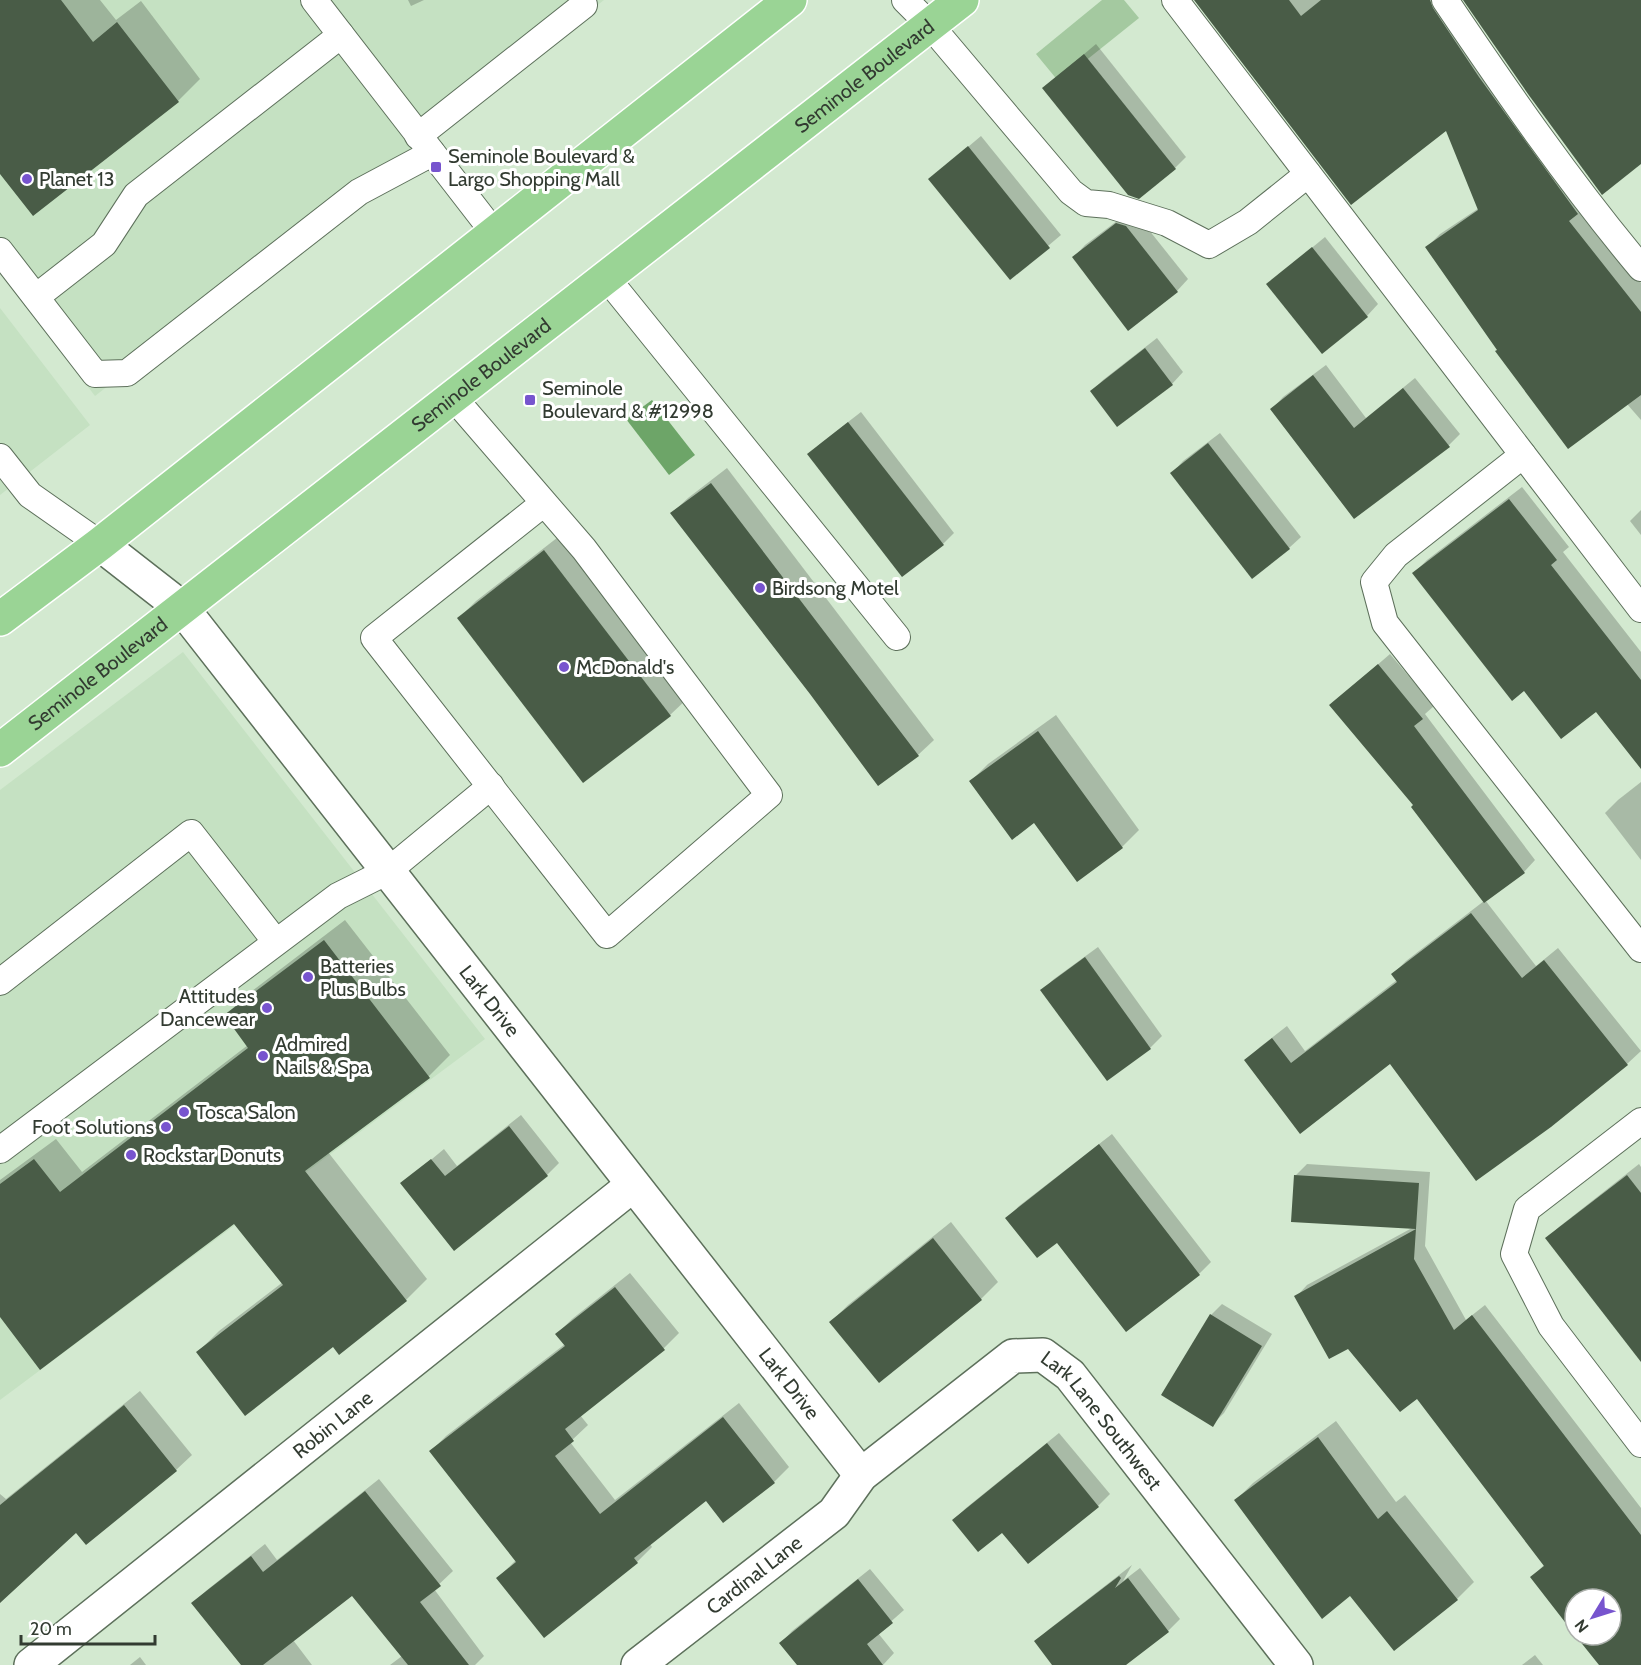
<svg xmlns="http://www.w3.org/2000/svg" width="1641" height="1665" viewBox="0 0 1641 1665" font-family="Cabin,sans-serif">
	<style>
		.built { fill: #c5e1c2 }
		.green { fill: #a4c9a0 }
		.water { fill: #6da568 }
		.shadow { fill: #0003 }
		.building { fill: #495c47 }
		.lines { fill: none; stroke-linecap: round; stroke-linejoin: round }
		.lane-casing { stroke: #5d705b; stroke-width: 28 }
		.street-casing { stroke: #5d705b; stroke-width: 36 }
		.primary-casing { stroke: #fff; stroke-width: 36 }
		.lane { stroke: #fff; stroke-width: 26 }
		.street { stroke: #fff; stroke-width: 33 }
		.primary { stroke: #9ad495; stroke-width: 33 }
		.poi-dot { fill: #7754ce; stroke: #fff; stroke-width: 2 }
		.labels { text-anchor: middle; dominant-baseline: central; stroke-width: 6; stroke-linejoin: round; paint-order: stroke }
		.street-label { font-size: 20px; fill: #323b31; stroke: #fff }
		.poi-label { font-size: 20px; fill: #323b31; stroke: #fff; text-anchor: start }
	</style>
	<rect width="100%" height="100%" fill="#d3e9d0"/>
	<!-- built -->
	<g class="built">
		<path d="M0 0H604L95 396 0 272Z"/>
		<path d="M0 308 90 425 0 495Z"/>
		<path d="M183 652 485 1039 0 1400V790Z"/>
	</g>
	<!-- green -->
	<path class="green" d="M1102 0H1124L1139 18 1059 82 1036 54Z"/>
	<!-- water -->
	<path class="water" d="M652 400 695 455 669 475 626 419Z"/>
	<!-- shadow -->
	<g class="shadow">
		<path d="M0 0H100L116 20 141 1 200 79 178 101 0 171Z"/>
		<path d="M408 0H424L411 6Z"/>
		<path d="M1196 0H1448L1582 209 1641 283V420L1627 404 1499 350 1427 247 1440 234 1479 208 1447 129Z"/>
		<path d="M1096 44 1186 157 1175 168 1044 88Z"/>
		<path d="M981 136 1061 235 1010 278 930 179Z"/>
		<path d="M1129 212 1137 215 1188 279 1177 291 1074 257 1085 245Z"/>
		<path d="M1325 237 1378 304 1367 316 1268 284Z"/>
		<path d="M1157 338 1183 372 1172 384 1092 391 1103 380Z"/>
		<path d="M1326 365 1366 418 1415 378 1460 434 1449 445 1354 517 1272 409 1283 397Z"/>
		<path d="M861 412 954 533 943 544 809 454 821 443Z"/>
		<path d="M1220 433 1301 537 1289 548 1172 473 1183 461Z"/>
		<path d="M727 468 934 740 918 755 812 693 672 513 688 498Z"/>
		<path d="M1522 487 1569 547 1563 552 1641 652V767L1597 710 1525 689 1414 573 1427 560Z"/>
		<path d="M1641 510V535L1630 521Z"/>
		<path d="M562 534 688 698 670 715 584 781 459 618 476 601Z"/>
		<path d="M1390 654 1434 706 1425 714 1535 860 1524 872 1485 900 1536 966 1558 948 1641 1051 1627 1064 1390 1062 1300 1132 1246 1060 1260 1047 1287 1026 1305 1051 1397 980 1393 974 1406 961 1484 901 1415 805 1331 705Z"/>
		<path d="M1056 715 1139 830 1122 847 1035 821 971 781 988 764Z"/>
		<path d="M1641 782V860L1605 813 1618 800Z"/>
		<path d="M345 920 450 1055 429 1076 328 1152 427 1279 406 1300 339 1353 333 1345 198 1352 219 1331 283 1282 235 1222 0 1315V1180L56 1139 82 1172 248 1045 226 1015 248 994Z"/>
		<path d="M1098 947 1162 1036 1150 1048 1107 1079 1042 990 1054 979Z"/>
		<path d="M521 1115 559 1163 547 1175 402 1184 444 1149 457 1166Z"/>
		<path d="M1112 1134 1211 1262 1199 1274 1126 1330 1057 1241 1007 1218 1019 1206Z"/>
		<path d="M1307 1164 1430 1172 1425 1246 1466 1320 1485 1305 1641 1508V1665H1611L1588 1635H1611V1599H1575V1632L1532 1577 1545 1564 1417 1397 1348 1347 1296 1297 1307 1285 1412 1228 1295 1176Z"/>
		<path d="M1639 1164 1641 1167V1357L1547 1238 1559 1227Z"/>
		<path d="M951 1222 998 1282 981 1299 831 1322 848 1305Z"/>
		<path d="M630 1273 679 1333 664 1348 580 1415 588 1425 570 1442 615 1500 739 1403 789 1467 774 1482 706 1499 650 1544 652 1547 637 1562 548 1633 498 1578 516 1560 431 1451 446 1436 565 1344 557 1334 572 1319Z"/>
		<path d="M1222 1304 1272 1334 1224 1413 1212 1425 1211 1315Z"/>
		<path d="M140 1391 192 1455 176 1470 76 1531 0 1601V1494L6 1499Z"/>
		<path d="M1336 1421 1396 1502 1405 1495 1474 1582 1457 1599 1350 1594 1236 1500 1253 1483Z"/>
		<path d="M1059 1433 1110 1494 1098 1506 1002 1530 954 1520 966 1508Z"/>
		<path d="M379 1479 453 1571 434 1589 484 1656 475 1665H390L402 1656 352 1594 293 1640 312 1665H242L193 1603 207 1590 265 1544 277 1560Z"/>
		<path d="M1132 1565 1123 1581 1140 1568 1180 1619 1168 1631 1123 1665H1054L1036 1642 1048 1630Z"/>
		<path d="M870 1569 904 1610 878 1633 894 1653 883 1665H799L781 1643 792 1631Z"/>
		<path d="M1535 1655 1543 1665H1522Z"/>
		<path d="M140 1657 146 1665H130Z"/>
	</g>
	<!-- building -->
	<g class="building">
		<path d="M0 0H61L93 42 117 22 179 102 33 216 0 174Z"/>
		<path d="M1194 0H1289L1301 16 1321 0H1430L1433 8 1479 77 1578 214 1569 221 1641 312V395L1568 449 1495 351 1497 350 1425 247 1478 210 1446 131 1351 205Z"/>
		<path d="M1463 0H1641V164L1602 195 1528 94Z"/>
		<path d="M1084 54 1176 169 1139 199 1128 195 1042 88Z"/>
		<path d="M968 146 1050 248 1010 280 928 179Z"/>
		<path d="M1116 223 1126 226 1178 292 1128 331 1072 257Z"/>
		<path d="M1312 247 1368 317 1322 354 1266 284Z"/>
		<path d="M1145 348 1173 385 1117 427 1090 391Z"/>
		<path d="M1313 375 1354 428 1403 388 1450 447 1354 519 1270 409Z"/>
		<path d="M848 422 944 545 902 577 807 454Z"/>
		<path d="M1208 443 1290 549 1252 579 1170 473Z"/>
		<path d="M711 483 919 756 878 786 810 694 670 513Z"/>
		<path d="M1509 499 1557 560 1551 565 1641 680V769L1596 712 1561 739 1524 691 1512 701 1412 573Z"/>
		<path d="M544 550 671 716 583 783 457 618Z"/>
		<path d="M1378 664 1423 719 1414 726 1525 873 1484 903 1411 807 1413 805 1329 705Z"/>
		<path d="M1038 731 1123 848 1077 882 1034 823 1012 840 969 781Z"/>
		<path d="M1471 913 1522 978 1544 960 1628 1065 1551 1127 1476 1181 1390 1064 1300 1134 1244 1060 1272 1038 1291 1063 1397 982 1391 974Z"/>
		<path d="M324 940 430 1078 305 1171 407 1301 339 1355 333 1347 245 1416 196 1352 283 1285 234 1224 40 1370 0 1317V1184L34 1159 60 1192 248 1048 224 1015Z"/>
		<path d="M1085 957 1151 1049 1107 1081 1040 990Z"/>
		<path d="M509 1126 548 1176 454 1251 400 1183 431 1159 445 1176Z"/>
		<path d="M1099 1144 1200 1275 1126 1332 1057 1243 1037 1258 1005 1218Z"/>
		<path d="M1294 1175 1419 1183 1414 1259 1454 1330 1472 1315 1641 1535V1665H1599L1575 1635H1611V1599H1575V1635L1530 1577 1544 1566 1417 1399 1400 1412 1348 1349 1329 1359 1294 1296 1416 1229 1291 1222Z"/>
		<path d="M1627 1175 1641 1193V1362L1545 1238Z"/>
		<path d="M933 1238 982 1300 879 1383 829 1322Z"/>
		<path d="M615 1287 665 1350 565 1429 574 1441 555 1456 600 1514 723 1417 775 1483 723 1523 706 1501 634 1558 638 1563 544 1638 496 1578 516 1562 429 1451 565 1346 555 1334Z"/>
		<path d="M1210 1314 1262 1346 1213 1427 1161 1395Z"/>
		<path d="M124 1405 177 1471 86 1545 76 1533 0 1603V1505Z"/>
		<path d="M1318 1437 1378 1519 1387 1511 1458 1600 1394 1651 1350 1596 1322 1619 1234 1500Z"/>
		<path d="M1047 1443 1099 1507 1028 1564 1002 1533 978 1552 952 1520Z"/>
		<path d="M365 1491 441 1586 420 1602 469 1665H408L352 1596 263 1665H241L191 1603 251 1556 263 1572Z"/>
		<path d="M1119 1576 1121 1578 1115 1588 1128 1578 1169 1632 1126 1665H1052L1034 1641Z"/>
		<path d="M858 1579 893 1623 867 1644 883 1665H797L779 1643Z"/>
	</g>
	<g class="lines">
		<defs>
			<g id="lane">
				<path d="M314 0 495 234"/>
				<path d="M905 0 930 25 1071 192 1086 203 1109 205 1167 223 1209 245 1248 222 1308 174"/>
				<path d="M1175 0 1641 609"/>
				<path d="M1445 0C1507 92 1570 183 1641 268"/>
				<path d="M418 136 584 5"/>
				<path d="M0 251 95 374 127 373 359 192 432 153"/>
				<path d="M606 277 897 637"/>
				<path d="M36 297 104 244 136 195 341 35"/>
				<path d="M453 397 584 549 769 795 607 935 374 638 544 503"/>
				<path d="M1523 455 1396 555 1374 582 1385 623 1641 949"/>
				<path d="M0 457 30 495 100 544"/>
				<path d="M0 982 191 833 276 942"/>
				<path d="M1641 1121 1527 1209 1514 1254 1551 1326 1641 1444"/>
				<path d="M0 1150 338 896 388 871 491 786"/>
			</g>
			<g id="street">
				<path id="s1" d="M100 544 182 608 861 1475"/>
				<path id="s2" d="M31 1665 633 1185"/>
				<path id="s3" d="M638 1665 834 1513 861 1475 1013 1356 1043 1355 1070 1375 1296 1665"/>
			</g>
			<g id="primary">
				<path d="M0 619 100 544 790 0"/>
				<path id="s4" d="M0 750 962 0"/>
			</g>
		</defs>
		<!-- lane casing -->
		<use href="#lane" class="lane-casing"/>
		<!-- street casing -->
		<use href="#street" class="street-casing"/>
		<!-- primary casing -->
		<use href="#primary" class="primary-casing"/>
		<!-- lane -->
		<use href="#lane" class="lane"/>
		<!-- street -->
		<use href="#street" class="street"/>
		<!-- primary -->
		<use href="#primary" class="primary"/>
	</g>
	<!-- markers -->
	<g class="poi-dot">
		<rect x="430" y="161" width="12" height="12" rx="3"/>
		<circle cx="27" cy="179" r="6"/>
		<rect x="524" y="394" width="12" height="12" rx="3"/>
		<circle cx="760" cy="588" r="6"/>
		<circle cx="564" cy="667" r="6"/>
		<circle cx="308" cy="977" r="6"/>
		<circle cx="267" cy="1008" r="6"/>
		<circle cx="263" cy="1056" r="6"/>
		<circle cx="184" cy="1112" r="6"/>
		<circle cx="166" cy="1127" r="6"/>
		<circle cx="131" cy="1155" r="6"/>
	</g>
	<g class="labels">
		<!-- street labels -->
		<g class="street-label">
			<text stroke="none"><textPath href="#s4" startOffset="1096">Seminole Boulevard</textPath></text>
			<text stroke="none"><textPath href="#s4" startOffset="610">Seminole Boulevard</textPath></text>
			<text stroke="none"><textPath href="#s4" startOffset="124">Seminole Boulevard</textPath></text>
			<text stroke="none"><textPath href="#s1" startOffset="603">Lark Drive</textPath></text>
			<text stroke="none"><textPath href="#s1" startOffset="1089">Lark Drive</textPath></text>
			<text stroke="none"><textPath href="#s2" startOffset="386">Robin Lane</textPath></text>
			<text stroke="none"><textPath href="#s3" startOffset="606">Lark Lane Southwest</textPath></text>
			<text stroke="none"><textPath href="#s3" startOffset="147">Cardinal Lane</textPath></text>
		</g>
		<!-- poi labels -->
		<g class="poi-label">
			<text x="448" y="156">Seminole Boulevard &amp;<tspan x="448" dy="23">Largo Shopping Mall</tspan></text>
			<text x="39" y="179">Planet 13</text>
			<text x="542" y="388">Seminole<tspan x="542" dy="23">Boulevard &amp; #12998</tspan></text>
			<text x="772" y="588">Birdsong Motel</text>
			<text x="576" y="667">McDonald's</text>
			<text x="320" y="966">Batteries<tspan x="320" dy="23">Plus Bulbs</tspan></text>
			<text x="255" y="996" text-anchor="end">Attitudes<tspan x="255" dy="23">Dancewear</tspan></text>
			<text x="275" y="1044">Admired<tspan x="275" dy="23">Nails &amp; Spa</tspan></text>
			<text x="196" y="1112">Tosca Salon</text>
			<text x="154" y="1127" text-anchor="end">Foot Solutions</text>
			<text x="143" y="1155">Rockstar Donuts</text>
		</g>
	</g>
	<!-- north arrow -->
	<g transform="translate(1593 1617) rotate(232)"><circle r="28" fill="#ffffff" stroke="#adb1ad" stroke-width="1.5"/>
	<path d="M0-4.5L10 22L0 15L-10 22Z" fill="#7754ce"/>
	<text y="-9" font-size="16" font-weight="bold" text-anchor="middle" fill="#323b31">N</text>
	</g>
	<!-- scale -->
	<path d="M21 1635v9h134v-9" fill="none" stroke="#323b31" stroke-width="3"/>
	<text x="30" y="1635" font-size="18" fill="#323b31" stroke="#ffffff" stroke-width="4.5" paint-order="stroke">20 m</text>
</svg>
